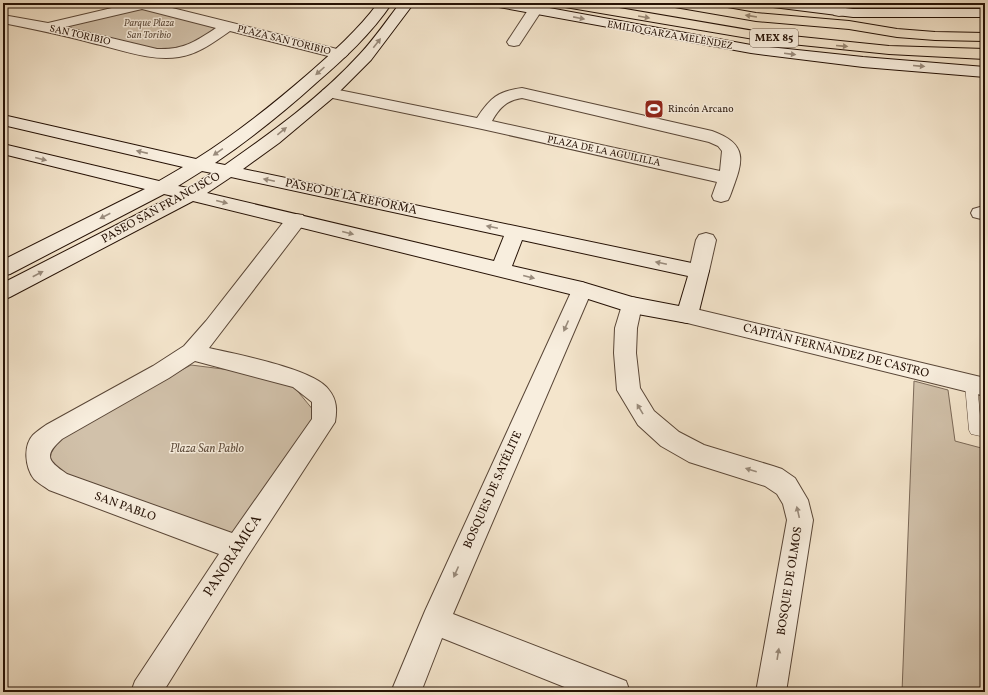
<svg xmlns="http://www.w3.org/2000/svg" width="988" height="695" viewBox="0 0 988 695" font-family="Vollkorn,serif">
	<style>
		.green { fill: #d1c1aa; stroke: #7b6958 }
		.lines { fill: none; stroke-linecap: round; stroke-linejoin: round }
		.lane-casing { stroke: #594637; stroke-width: 1 }
		.street-casing { stroke: #594637; stroke-width: 2 }
		.secondary-casing { stroke: #251105; stroke-width: 2 }
		.highway-casing { stroke: #251105; stroke-width: 2 }
		.lane { fill: #f8eede; fill-rule: evenodd }
		.street { fill: #f8eede; fill-rule: evenodd }
		.secondary { fill: #f8eede; fill-rule: evenodd }
		.highway { fill: #f4e5cc; fill-rule: evenodd }
		.oneway { fill: #978672 }
		.oneway2 { fill: #998b7c }
		.labels { text-anchor: middle; dominant-baseline: central; stroke-width: 3; stroke-linejoin: round; paint-order: stroke }
		.far-park-label { font-size: 10px; font-style: italic; fill: #614f3f; stroke: #f8eede }
		.far-street-label { font-size: 10px; fill: #251105; stroke: #f8eede }
		.far-poi-label { font-size: 10px; fill: #251105; stroke: #f8eede; text-anchor: start }
		.shield { fill: #f8eede; stroke: #645346; stroke-width: 1 }
		.shield-label { font-size: 11px; font-weight: bold; fill: #251105 }
		.street-label { font-size: 12px; fill: #251105; stroke: #f8eede }
		.park-label { font-size: 12px; font-style: italic; fill: #614f3f; stroke: #f8eede }
		.near-street-label { font-size: 14px; fill: #251105; stroke: #f8eede }
	</style>
	<rect width="100%" height="100%" fill="#f4e5cc"/>
	<filter id="stains"><feTurbulence type="fractalNoise" baseFrequency=".005" numOctaves="4"/><feColorMatrix values="0 0 0 0 .2 0 0 0 0 .09 0 0 0 0 .02 0 0 0 .5 -.17"/></filter>
	<radialGradient id="worn" r=".72"><stop offset=".6" stop-color="#630" stop-opacity="0"/><stop offset="1" stop-color="#630" stop-opacity=".3"/></radialGradient>
	<!-- green -->
	<g class="green">
		<path d="M142 5 228 26 173 55 47 27Z"/>
		<path d="M191 365 286 377 323 422 238 548 58 482 41 443Z"/>
		<path d="M914 381 948 390 955 441 985 449V692H902Z"/>
	</g>
	<g class="lines">
		<defs>
			<path id="lane" d="M971 379 975 381 977 384 981 426 985 427V437L971 434 969 430 965 384 967 381Z"/>
			<g id="street">
				<path d="M133 3H152L345 51 348 54 345 57 340 59 230 31C214 42 199 54 179 57 152 62 119 49 92 43 63 35 33 29 3 23V15L48 23ZM142 9 216 28C195 42 183 50 157 49L65 27Z"/>
				<path d="M832 3H846V12L844 15 839 16 834 15 832 12Z"/>
				<path d="M535 6 540 7 542 10 521 42 519 45 514 46 509 45 507 42 530 7Z"/>
				<path d="M329 88 477 118C490 98 498 91 522 88L712 131C751 145 742 163 730 196L728 200 721 202 714 200 712 196 717 182 482 129 323 96 321 93 323 90ZM522 98 709 142 718 146 722 151 720 171 492 121C499 108 507 100 522 98Z"/>
				<path d="M980 207 985 208V220L973 217 971 213 973 209Z"/>
				<path d="M296 214 303 215 305 220 303 225 209 348C235 354 315 369 329 390 337 400 337 410 335 422L247 557 163 692H131L135 681 219 554 49 490C45 487 38 483 34 479 25 467 23 446 33 435 37 431 42 428 46 425L153 366 184 346 206 321 289 215ZM195 361 293 387 312 402V419L232 533 67 474C48 461 43 456 62 439L169 378Z"/>
				<path d="M706 233 713 235 716 240 709 271 706 276 699 278 692 276 689 271 696 240 699 235Z"/>
				<path d="M582 282 589 285 592 290 453 614 626 681 630 692H577L442 638 421 692H391L425 611 572 290 575 285Z"/>
				<path d="M632 297 639 299 642 305 637 328 636 353 640 388 654 411 679 432 704 445 773 466 782 469 795 478 808 500 813 520 786 692H756L787 520 783 504 777 494 765 486 689 462 661 446 638 425 617 390 614 353 615 328 622 305 625 299Z"/>
				<path d="M687 307 985 378V396L679 321 676 315 679 309Z"/>
			</g>
			<g id="secondary">
				<path d="M378 3H392C371 34 344 59 316 83 284 112 250 139 215 163L225 165C272 132 321 97 360 54 375 38 387 20 400 3H414L371 60 335 96 279 143 243 169 706 266 709 271 698 315 695 321 687 323 632 313 582 297 193 201 10 297 3 300V283L173 196 164 194 10 274 3 276V260L145 189 3 154V144L159 181 183 167 3 125V115L196 159C236 134 272 105 308 74 333 52 358 30 378 3ZM202 171 212 173 188 188 178 186ZM231 177 504 236 494 261 207 193ZM522 240 688 276 679 306 632 297 582 282 512 266Z"/>
				<path d="M492 3H522L751 45 863 57 985 67V77L863 67 751 53 499 7 494 6Z"/>
				<path d="M766 3H806L853 9H985V17H853L773 7 768 6Z"/>
			</g>
			<g id="highway">
				<path d="M558 3H590L772 34 889 46 985 49V59L889 54 772 42 565 7 560 6Z"/>
				<path d="M668 3H699L756 13 849 21 897 29 935 32 985 33V41L935 40 897 37 849 29 756 21 675 7 670 6Z"/>
			</g>
		</defs>
		<!-- lane casing -->
		<use href="#lane" class="lane-casing"/>
		<!-- street casing -->
		<use href="#street" class="street-casing"/>
		<!-- secondary casing -->
		<use href="#secondary" class="secondary-casing"/>
		<!-- highway casing -->
		<use href="#highway" class="highway-casing"/>
		<!-- lane -->
		<use href="#lane" class="lane"/>
		<!-- street -->
		<use href="#street" class="street"/>
		<!-- secondary -->
		<use href="#secondary" class="secondary"/>
		<!-- highway -->
		<use href="#highway" class="highway"/>
	</g>
	<!-- one-way arrows -->
	<defs><path id="oneway-solid" d="M-6-.8H1V-3.2L6.5 0L1 3.2V.8H-6Z"/></defs>
	<g class="oneway">
		<use href="#oneway-solid" transform="translate(751 16) rotate(-171)"/>
		<use href="#oneway-solid" transform="translate(644 17) rotate(10)"/>
		<use href="#oneway-solid" transform="translate(842 46) rotate(5)"/>
	</g>
	<g class="oneway2">
		<use href="#oneway-solid" transform="translate(579 18) rotate(11)"/>
		<use href="#oneway-solid" transform="translate(377 43) rotate(-52)"/>
		<use href="#oneway-solid" transform="translate(790 54) rotate(7)"/>
		<use href="#oneway-solid" transform="translate(919 66) rotate(5)"/>
		<use href="#oneway-solid" transform="translate(320 71) rotate(138)"/>
		<use href="#oneway-solid" transform="translate(282 131) rotate(-39)"/>
		<use href="#oneway-solid" transform="translate(142 152) rotate(-167)"/>
		<use href="#oneway-solid" transform="translate(218 152) rotate(145)"/>
		<use href="#oneway-solid" transform="translate(41 159) rotate(14)"/>
		<use href="#oneway-solid" transform="translate(269 180) rotate(-168)"/>
		<use href="#oneway-solid" transform="translate(222 202) rotate(14)"/>
		<use href="#oneway-solid" transform="translate(105 216) rotate(153)"/>
		<use href="#oneway-solid" transform="translate(492 227) rotate(-168)"/>
		<use href="#oneway-solid" transform="translate(348 233) rotate(14)"/>
		<use href="#oneway-solid" transform="translate(661 263) rotate(-168)"/>
		<use href="#oneway-solid" transform="translate(38 274) rotate(-28)"/>
		<use href="#oneway-solid" transform="translate(529 277) rotate(14)"/>
		<use href="#oneway-solid" transform="translate(566 326) rotate(114)"/>
		<use href="#oneway-solid" transform="translate(640 409) rotate(-121)"/>
		<use href="#oneway-solid" transform="translate(751 470) rotate(-163)"/>
		<use href="#oneway-solid" transform="translate(798 512) rotate(-103)"/>
		<use href="#oneway-solid" transform="translate(456 572) rotate(114)"/>
		<use href="#oneway-solid" transform="translate(778 654) rotate(-81)"/>
	</g>
	<!-- icons -->
	<defs>
		<symbol id="stadium-square" viewBox="-11 -11 22 22"><rect x="-9" y="-9" width="18" height="18" rx="4" fill="#8f2418" stroke="#f8eede"/><path d="M0-5a6.5 5 0 1 0 0 10a6.5 5 0 1 0 0-10ZM-3.5-1.8h7v3.6h-7Z" fill="#fff"/></symbol>
	</defs>
	<g fill-rule="evenodd">
		<use href="#stadium-square" x="643" y="98" width="22" height="22"/>
	</g>
	<g class="labels">
		<!-- far-park labels -->
		<g class="far-park-label">
			<text x="149" y="23">Parque Plaza<tspan x="149" dy="12">San Toribio</tspan></text>
		</g>
		<!-- far-street labels -->
		<g class="far-street-label">
			<text transform="translate(80 35) rotate(13)">SAN TORIBIO</text>
			<text transform="translate(670 35) rotate(10)">EMILIO GARZA MELÉNDEZ</text>
			<text transform="translate(284 40) rotate(14)">PLAZA SAN TORIBIO</text>
			<text transform="translate(604 151) rotate(12)">PLAZA DE LA AGUILILLA</text>
		</g>
		<!-- far-poi labels -->
		<g class="far-poi-label">
			<text x="668" y="109">Rincón Arcano</text>
		</g>
		<!-- shield labels -->
		<rect class="shield" x="750" y="29" width="48" height="18" rx="3"/>
		<g class="shield-label">
			<text x="774" y="38">MEX 85</text>
		</g>
		<!-- street labels -->
		<g class="street-label">
			<text transform="translate(351 197) rotate(12)">PASEO DE LA REFORMA</text>
			<text transform="translate(161 208) rotate(-29)">PASEO SAN FRANCISCO</text>
			<text transform="translate(836 351) rotate(14)">CAPITÁN FERNÁNDEZ DE CASTRO</text>
			<text transform="translate(493 490) rotate(-66)">BOSQUES DE SATÉLITE</text>
			<text transform="translate(125 507) rotate(20)">SAN PABLO</text>
			<text transform="translate(790 581) rotate(-81)">BOSQUE DE OLMOS</text>
		</g>
		<!-- park labels -->
		<g class="park-label">
			<text x="207" y="449">Plaza San Pablo</text>
		</g>
		<!-- near-street labels -->
		<g class="near-street-label">
			<text transform="translate(233 556) rotate(-57)">PANORÁMICA</text>
		</g>
	</g>
	<!-- margin -->
	<rect width="988" height="695" fill="none" stroke="#f4e5cc" stroke-width="16"/>
	<rect x="4" y="4" width="980" height="687" fill="none" stroke="#251105" stroke-width="2"/>
	<rect x="8" y="8" width="972" height="679" fill="none" stroke="#251105"/>
	<rect width="100%" height="100%" filter="url(#stains)"/>
	<rect width="100%" height="100%" fill="url(#worn)"/>
</svg>
